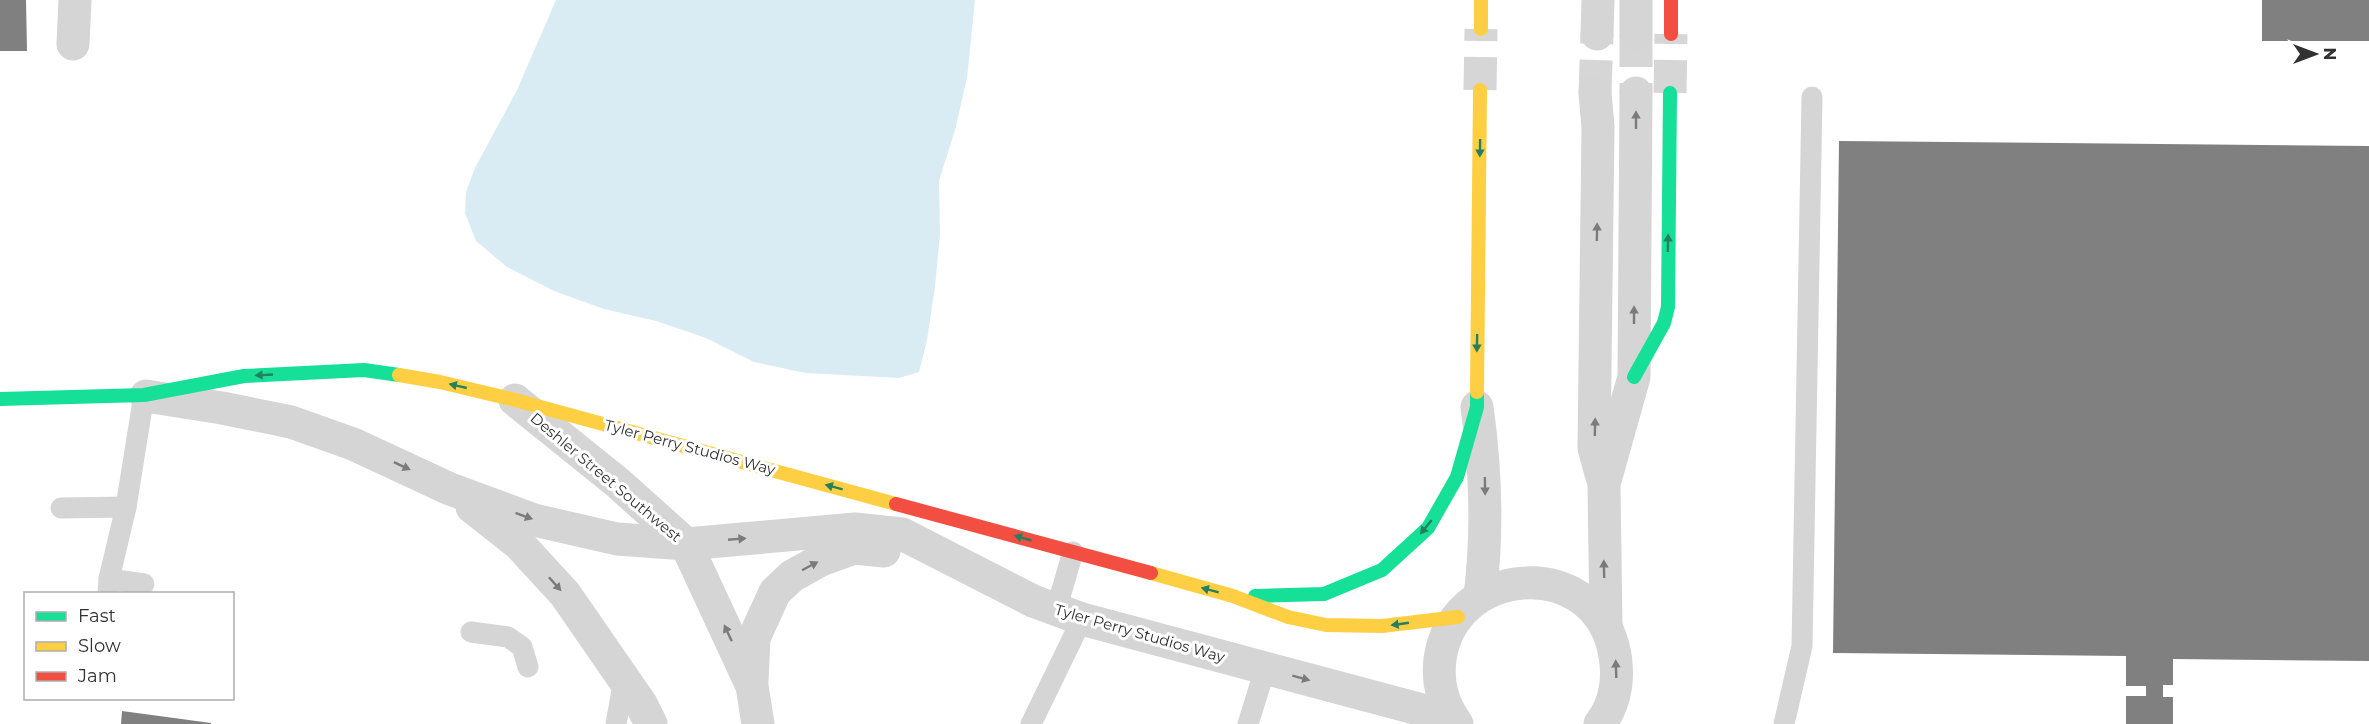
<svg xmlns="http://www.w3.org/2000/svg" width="2369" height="724" viewBox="0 0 2369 724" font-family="Montserrat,sans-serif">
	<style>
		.water { fill: #d9ecf4 }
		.building { fill: #808080 }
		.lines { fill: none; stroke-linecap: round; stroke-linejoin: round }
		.street-tunnel { stroke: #d6d6d6; stroke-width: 33; stroke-dasharray: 33 16; stroke-linecap: butt }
		.secondary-tunnel { stroke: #d6d6d6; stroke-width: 33; stroke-dasharray: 33 16; stroke-linecap: butt }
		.lane { stroke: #d5d5d5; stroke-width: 21 }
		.street { stroke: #d5d5d5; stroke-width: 33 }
		.fast { stroke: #16e098; stroke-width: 14 }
		.slow { stroke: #ffcf43; stroke-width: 14 }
		.jam { stroke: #f24e42; stroke-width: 14 }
		.oneway { fill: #7b7b7b }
		.oneway2 { fill: #25805f }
		.labels { text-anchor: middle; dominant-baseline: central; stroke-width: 6; stroke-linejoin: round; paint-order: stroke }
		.street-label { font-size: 15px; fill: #313131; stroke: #fff }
	</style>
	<rect width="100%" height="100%" fill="#fff"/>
	<!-- water -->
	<path class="water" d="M556 0H975L967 78 955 130 939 181 940 234 935 287 927 340 919 372 899 378 806 373 754 362 706 338 656 321 604 309 554 291 507 267 476 241 465 213 466 192 475 168 517 90Z"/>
	<!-- building -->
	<g class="building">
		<path d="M0 0H26L27 51H0Z"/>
		<rect x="2262" y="0" width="107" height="41"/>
		<path d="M1839 141 2369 146V661L2173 659V685H2163V697H2173V724H2126V696H2146V686H2126V656L1833 653Z"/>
		<path d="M122 711 211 723V724H121Z"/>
	</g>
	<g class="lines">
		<!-- street-tunnel -->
		<g class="street-tunnel">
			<path d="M1636 34V93"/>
			<path d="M1595 93 1597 34"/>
		</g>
		<!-- secondary-tunnel -->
		<g class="secondary-tunnel">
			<path d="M1480 90 1481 29"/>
			<path d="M1670 93 1671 34"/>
		</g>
		<!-- lane -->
		<g class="lane">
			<path d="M61 508 126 507"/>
			<path d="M109 579 144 584"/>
			<path d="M108 594 109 579 126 507 144 395"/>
			<path d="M1056 610 1073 552"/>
			<path d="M471 632 508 637 522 647 528 667"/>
			<path d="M616 724 624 680"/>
			<path d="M1031 724 1082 619"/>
			<path d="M1248 724 1265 669"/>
			<path d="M1784 724 1802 646 1812 97"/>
		</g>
		<!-- street -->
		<g class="street">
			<path d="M1597 34 1598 0"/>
			<path d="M1636 34V0"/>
			<path d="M73 44 75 0"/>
			<path d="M1595 93 1598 127 1594 448 1602 477"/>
			<path d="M146 396 222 408 291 422 353 444 450 489 534 520 617 539 686 544 855 529 902 534 1033 601 1082 619 1452 718"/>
			<path d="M515 400 618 483 686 544 752 686 758 724"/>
			<path d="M1477 407C1486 471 1488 532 1480 596"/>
			<path d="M472 507 519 544 565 594 641 704 651 724"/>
			<path d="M1606 627 1604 484 1634 377 1636 93"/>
			<path d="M752 681 754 638 775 592 792 576 821 560 854 548 884 551"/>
			<path d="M1457 724C1443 705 1437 682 1440 659 1453 566 1589 554 1613 646 1620 673 1617 702 1600 724"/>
		</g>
		<!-- fast -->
		<g class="fast">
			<path d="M1634 377 1664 323 1668 307 1670 93"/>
			<path d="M0 399 144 395 244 376 364 370 399 375"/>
			<path d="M1255 596 1324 594 1382 570 1428 528 1457 477 1477 407V392"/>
		</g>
		<!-- slow -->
		<g class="slow">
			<path d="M1481 0V29"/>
			<path d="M399 375 440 382 515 400 896 504"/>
			<path d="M1477 392 1480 90"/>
			<path d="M1151 573 1233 596 1288 617 1326 625 1382 626 1458 617"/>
		</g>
		<!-- jam -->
		<g class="jam">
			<path d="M1671 0V34"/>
			<path d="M896 504 1151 573"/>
		</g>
	</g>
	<!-- one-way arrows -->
	<defs><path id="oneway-solid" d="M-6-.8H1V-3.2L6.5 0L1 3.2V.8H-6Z" transform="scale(1.5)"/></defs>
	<g class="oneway">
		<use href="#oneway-solid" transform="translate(1636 120) rotate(-90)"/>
		<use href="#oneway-solid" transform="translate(1597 232) rotate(-89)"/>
		<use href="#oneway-solid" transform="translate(1634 315) rotate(-90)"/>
		<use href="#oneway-solid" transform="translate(1595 427) rotate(-89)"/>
		<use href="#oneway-solid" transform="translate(402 466) rotate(25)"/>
		<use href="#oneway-solid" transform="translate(1485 486) rotate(89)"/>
		<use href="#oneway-solid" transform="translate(524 516) rotate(20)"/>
		<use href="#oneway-solid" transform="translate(737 539) rotate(-5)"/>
		<use href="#oneway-solid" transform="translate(810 566) rotate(-28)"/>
		<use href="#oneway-solid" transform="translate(1604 569) rotate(-91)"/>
		<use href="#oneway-solid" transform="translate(555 584) rotate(48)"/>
		<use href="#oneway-solid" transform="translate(728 633) rotate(-115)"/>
		<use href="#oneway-solid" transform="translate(1616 669) rotate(-92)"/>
		<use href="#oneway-solid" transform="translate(1301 678) rotate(15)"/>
	</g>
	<g class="oneway2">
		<use href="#oneway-solid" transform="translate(1480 148) rotate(91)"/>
		<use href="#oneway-solid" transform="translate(1668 243) rotate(-89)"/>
		<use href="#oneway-solid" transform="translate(1477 343) rotate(91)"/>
		<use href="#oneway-solid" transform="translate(264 375) rotate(177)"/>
		<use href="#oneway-solid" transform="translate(458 386) rotate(-167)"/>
		<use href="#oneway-solid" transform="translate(834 487) rotate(-165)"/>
		<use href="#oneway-solid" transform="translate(1426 527) rotate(129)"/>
		<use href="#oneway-solid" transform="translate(1023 538) rotate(-164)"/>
		<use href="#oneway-solid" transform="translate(1210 590) rotate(-165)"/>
		<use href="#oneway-solid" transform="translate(1400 624) rotate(172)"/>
	</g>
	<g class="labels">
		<!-- street labels -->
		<g class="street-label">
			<text transform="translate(690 447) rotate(15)">Tyler Perry Studios Way</text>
			<text transform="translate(606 477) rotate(40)">Deshler Street Southwest</text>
			<text transform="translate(1140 633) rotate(16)">Tyler Perry Studios Way</text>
		</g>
	</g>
	<!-- legend -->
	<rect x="24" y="592" width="210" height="108" fill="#ffffff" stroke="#adadad" stroke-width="1.5"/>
	<rect x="36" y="612" width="30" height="9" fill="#16e098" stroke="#adadad" stroke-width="1.5"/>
	<text x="78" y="622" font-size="18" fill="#313131">Fast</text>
	<rect x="36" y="642" width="30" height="9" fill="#ffcf43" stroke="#adadad" stroke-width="1.5"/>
	<text x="78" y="652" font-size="18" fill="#313131">Slow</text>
	<rect x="36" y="672" width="30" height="9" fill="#f24e42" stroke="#adadad" stroke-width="1.5"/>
	<text x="78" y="682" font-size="18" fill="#313131">Jam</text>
	<!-- north arrow -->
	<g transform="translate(2315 54) rotate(90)" stroke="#ffffff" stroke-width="4.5" paint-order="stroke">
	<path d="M0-4.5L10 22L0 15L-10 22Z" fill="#313131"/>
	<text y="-9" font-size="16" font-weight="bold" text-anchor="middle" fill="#313131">N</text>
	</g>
</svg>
